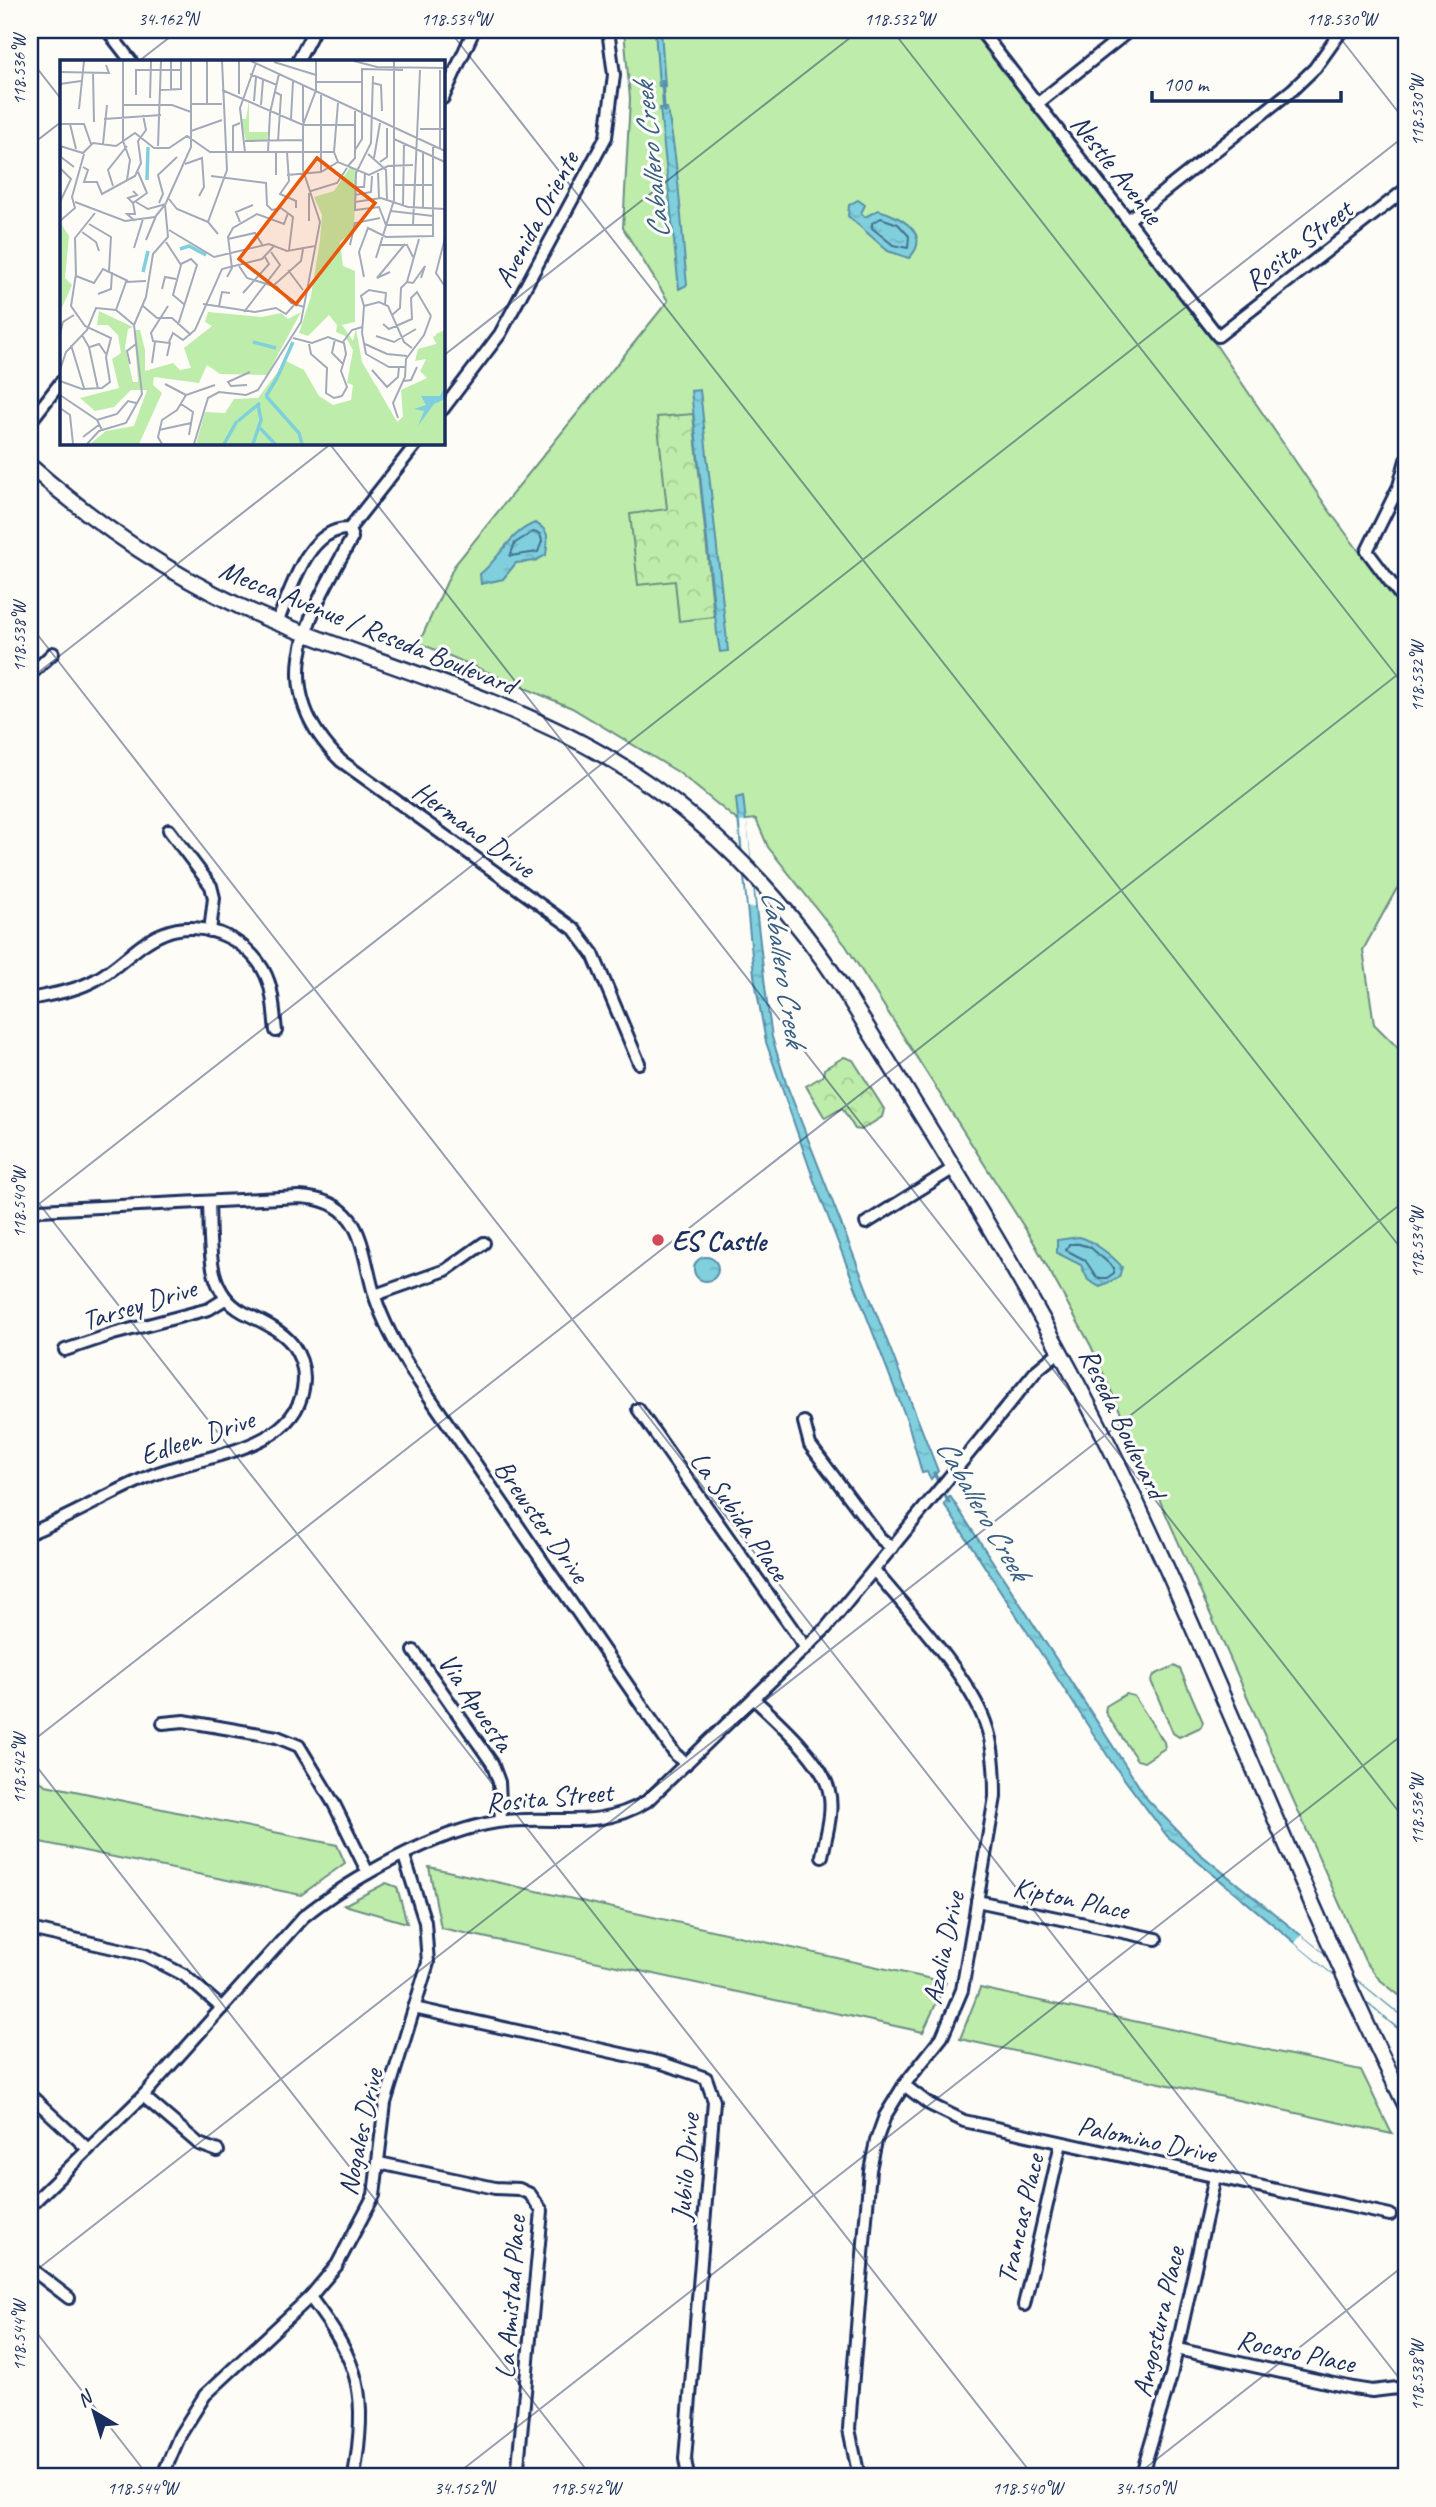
<svg xmlns="http://www.w3.org/2000/svg" width="1436" height="2507" viewBox="0 0 1436 2507" font-family="Caveat,sans-serif">
	<style>
		.green { fill: #beecaa; stroke: #6c8e84; stroke-width: 2 }
		.park { fill: url(#park-crowns); stroke: #6c8e84; stroke-width: 2 }
		.water { fill: url(#water-ripples); stroke: #588faa; stroke-width: 2 }
		.pier { fill: #fdfcf7 }
		.lines { fill: none; stroke-linecap: round; stroke-linejoin: round }
		.shore { stroke: #436f90; stroke-width: 2 }
		.stream { stroke: #588faa; stroke-width: 3.5 }
		.street-casing { stroke: #1b2f5e; stroke-width: 16 }
		.secondary-casing { stroke: #1b2f5e; stroke-width: 19 }
		.street { stroke: #fdfcf7; stroke-width: 10 }
		.secondary { stroke: #fdfcf7; stroke-width: 14 }
		.ticks { fill: none; stroke: #1b2f5e; stroke-width: 2; stroke-opacity: 0.45 }
		.poi-dot { fill: #d1495b; stroke: #fdfcf7; stroke-width: 2.5 }
		.labels { text-anchor: middle; dominant-baseline: central; stroke-width: 6; stroke-linejoin: round; paint-order: stroke }
		.street-label { font-size: 28px; fill: #1b2f5e; stroke: #fdfcf7 }
		.poi-label { font-size: 28px; font-weight: bold; fill: #1b2f5e; stroke: #fdfcf7; text-anchor: start }
		.water-label { font-size: 30px; font-style: italic; fill: #395f84; stroke: #fdfcf7 }
		.inset-river { fill: none; stroke: #80cfdc; stroke-width: 3.5 }
		.inset-road { fill: none; stroke: #a3aaba; stroke-width: 2 }
		.view { fill: #e8590c; fill-opacity: 0.15; stroke: #e8590c; stroke-width: 3.5 }
		.inset-edge { fill: none; stroke: #1b2f5e; stroke-width: 3.5 }
		.neatline { fill: none; stroke: #1b2f5e; stroke-width: 2.5 }
		.ticks-label { font-size: 18px; text-anchor: middle; fill: #1b2f5e }
	</style>
	<defs>
		<pattern id="park-crowns" width="20" height="18" patternUnits="userSpaceOnUse" patternTransform="scale(1.75)"><rect width="20" height="18" fill="#beecaa"/><path d="M2 6a3 3 0 1 1 6 0M12 15a3 3 0 1 1 6 0" fill="none" stroke="#a3cb95"/></pattern>
		<pattern id="water-ripples" width="26" height="14" patternUnits="userSpaceOnUse" patternTransform="scale(1.75)"><rect width="26" height="14" fill="#80cfdc"/><path d="M2 4q2-2 4 0t4 0M15 11q2-2 4 0t4 0" fill="none" stroke="#6eb2bf"/></pattern>
	</defs>
	<rect width="100%" height="100%" fill="#fdfcf7"/>
	<filter id="ink" filterUnits="userSpaceOnUse"><feTurbulence type="fractalNoise" baseFrequency=".0143" numOctaves="2"/><feDisplacementMap in="SourceGraphic" scale="14" xChannelSelector="R" yChannelSelector="G"/><feConvolveMatrix kernelMatrix="1 2 1 2 8 2 1 2 1" color-interpolation-filters="sRGB"/></filter>
	<g filter="url(#ink)">
		<!-- green -->
		<g class="green">
			<path d="M624 30H971L1214 342 1328 509 1406 615V882L1396 890 1363 950 1374 1024 1406 1056V2001L1379 1979 1365 1961 1091 1346 1033 1241 846 946 768 847 756 819 738 821 678 772 572 708 419 643 454 566 668 301 623 228 630 99Z"/>
			<path d="M1174 1666 1180 1669 1203 1722 1201 1727 1179 1737 1173 1733 1151 1681 1154 1675Z"/>
			<path d="M1126 1694 1134 1696 1164 1742 1165 1748 1144 1762 1137 1760 1105 1712 1106 1706Z"/>
			<path d="M30 1774 46 1785 337 1845 345 1863 301 1895 30 1840Z"/>
			<path d="M429 1867 936 1980 946 1982 923 2032 441 1928Z"/>
			<path d="M386 1883 397 1887 407 1923 344 1905Z"/>
			<path d="M980 1988 1361 2070 1392 2134 960 2039Z"/>
		</g>
		<!-- park -->
		<g class="park">
			<path d="M693 414 714 617 679 621 675 581 638 585 630 514 667 509 657 417Z"/>
			<path d="M844 1057 853 1060 884 1109 882 1117 861 1130 855 1129 842 1108 825 1118 806 1086 823 1076 824 1069Z"/>
		</g>
		<!-- water -->
		<g class="water">
			<path d="M655 30H661L665 86H659Z"/>
			<path d="M660 108H667C679 165 681 226 687 285L679 289Z"/>
			<path d="M858 200 865 205 861 213 865 217 878 210C898 215 934 234 909 258L888 251 848 216 849 205Z"/>
			<path d="M700 390 728 651 720 652 717 633 691 391Z"/>
			<path d="M535 523C552 531 547 541 546 555L535 561 516 563 503 579 481 584 480 574C500 558 510 532 535 523Z"/>
			<path d="M743 796 767 1003 772 1037 786 1083 938 1471 931 1479 927 1472 922 1473 908 1423 813 1178 766 1042 754 975 736 798Z"/>
			<path d="M1079 1237C1091 1239 1114 1257 1122 1267L1119 1277 1100 1287 1088 1280 1081 1265 1057 1253V1240Z"/>
			<circle cx="706" cy="1269" r="12"/>
			<path d="M950 1496 1148 1800 1199 1853 1406 2020V2035L1167 1836 1113 1764 944 1504Z"/>
		</g>
		<!-- pier -->
		<g class="pier">
			<path d="M747 821 755 907 748 908 740 822Z"/>
			<path d="M1301 1935 1403 2018 1396 2026 1295 1943Z"/>
		</g>
		<g class="lines">
			<!-- shore -->
			<g class="shore">
				<path d="M881 218 898 224 909 236 908 248 893 245 872 228V223Z"/>
				<path d="M533 532 540 534 542 541 538 552 510 556 515 543Z"/>
				<path d="M1079 1244 1090 1247 1114 1268V1273L1107 1278H1097L1085 1260 1066 1250 1069 1244Z"/>
			</g>
			<!-- stream -->
			<g class="stream">
				<path d="M662 81 664 111"/>
				<path d="M934 1473 949 1503"/>
			</g>
			<defs>
				<g id="street">
					<path d="M107 30 131 61"/>
					<path d="M980 30 1218 336 1406 189"/>
					<path d="M298 61 314 30"/>
					<path d="M443 98 474 30"/>
					<path d="M1037 104 1130 30"/>
					<path d="M1128 220 1292 90 1315 68 1342 30"/>
					<path d="M443 409 500 334 606 137 614 75 608 30"/>
					<path d="M30 422 61 382"/>
					<path d="M1406 460 1399 486 1367 551 1406 603"/>
					<path d="M349 529 352 538C308 617 264 685 341 761L574 929 593 954 639 1063"/>
					<path d="M277 623C290 593 307 527 349 529L417 443"/>
					<path d="M30 675 53 653"/>
					<path d="M169 830 211 886 214 898 210 931"/>
					<path d="M30 999C53 994 76 991 97 979 121 966 138 943 164 933 205 917 256 942 269 983 274 998 274 1016 276 1031"/>
					<path d="M30 1214 39 1210 299 1197C365 1200 360 1248 375 1297 384 1324 396 1346 411 1370L675 1754 686 1764"/>
					<path d="M866 1223 954 1168"/>
					<path d="M375 1295 446 1270 484 1243"/>
					<path d="M65 1350 113 1334 209 1309 225 1299"/>
					<path d="M638 1409 806 1648"/>
					<path d="M804 1422 810 1445 880 1538 892 1548"/>
					<path d="M30 1533C71 1517 109 1493 150 1476 199 1455 293 1452 303 1389 306 1373 302 1358 292 1344 280 1329 260 1321 243 1312 204 1291 211 1241 209 1202"/>
					<path d="M414 1651 492 1763 499 1782 501 1821"/>
					<path d="M754 1699C776 1720 823 1761 829 1791 834 1812 826 1835 822 1856"/>
					<path d="M163 1723 184 1721 277 1737 299 1746 334 1804 368 1873"/>
					<path d="M977 1901 1156 1939"/>
					<path d="M30 1929 145 1955 184 1975 222 2008"/>
					<path d="M414 2008 662 2063 706 2078 714 2101 685 2459 688 2477"/>
					<path d="M904 2085 929 2104 964 2121 1390 2215"/>
					<path d="M30 2095 88 2149"/>
					<path d="M143 2096 199 2144 218 2151"/>
					<path d="M379 2163 495 2188 519 2189 530 2194 542 2211 517 2477"/>
					<path d="M30 2206 143 2096 303 1917C350 1879 436 1831 497 1822 551 1814 598 1832 647 1801L826 1628 1037 1370 1060 1351"/>
					<path d="M30 2268 69 2298"/>
					<path d="M310 2297C362 2366 367 2393 354 2477"/>
					<path d="M1024 2305 1061 2143"/>
					<path d="M1177 2349 1353 2388 1372 2391 1406 2387"/>
					<path d="M162 2477 180 2435 205 2395 310 2297 337 2265 374 2195 385 2103 428 1963 425 1922 404 1856"/>
					<path d="M859 2477 849 2429 851 2400 870 2170 876 2141 885 2116 904 2085 942 2037 962 1990 995 1797C995 1772 994 1746 985 1722 968 1675 907 1610 874 1570"/>
					<path d="M941 2477H999"/>
					<path d="M1141 2477 1171 2376 1215 2177"/>
				</g>
				<path id="secondary" d="M30 466C104 531 186 586 278 623 388 667 503 697 605 756 706 815 785 898 847 995 944 1151 1042 1306 1122 1472 1222 1681 1303 1899 1406 2106"/>
			</defs>
			<!-- street casing -->
			<use href="#street" class="street-casing"/>
			<!-- secondary casing -->
			<use href="#secondary" class="secondary-casing"/>
			<!-- street -->
			<use href="#street" class="street"/>
			<!-- secondary -->
			<use href="#secondary" class="secondary"/>
		</g>
	</g>
	<!-- ticks -->
	<path class="ticks" d="M449 30 1406 1255M892 30 1406 688M1334 30 1406 122M30 59 61 99M139 61 179 30M30 146 61 122M443 356 860 30M329 443 1406 1821M30 625 1406 2387M30 679 332 443M30 1192 1034 2477M30 1211 1406 135M30 1743 1406 668M30 1758 592 2477M30 2275 1406 1200M30 2324 149 2477M453 2477 1406 1732M1134 2477 1406 2264"/>
	<!-- markers -->
	<circle class="poi-dot" cx="658" cy="1240" r="7"/>
	<g class="labels">
		<!-- street labels -->
		<g class="street-label">
			<text transform="translate(1117 169) rotate(52)">Nestle Avenue</text>
			<text transform="translate(536 219) rotate(-62)">Avenida Oriente</text>
			<text transform="translate(1298 245) rotate(-38)">Rosita Street</text>
			<text transform="translate(368 627) rotate(22)">Mecca Avenue / Reseda Boulevard</text>
			<text transform="translate(474 829) rotate(36)">Hermano Drive</text>
			<text transform="translate(139 1304) rotate(-17)">Tarsey Drive</text>
			<text transform="translate(1123 1423) rotate(64)">Reseda Boulevard</text>
			<text transform="translate(197 1437) rotate(-19)">Edleen Drive</text>
			<text transform="translate(740 1516) rotate(55)">La Subida Place</text>
			<text transform="translate(542 1521) rotate(55)">Brewster Drive</text>
			<text transform="translate(476 1702) rotate(56)">Via Apuesta</text>
			<text transform="translate(549 1797) rotate(-5)">Rosita Street</text>
			<text transform="translate(1071 1898) rotate(12)">Kipton Place</text>
			<text transform="translate(943 1948) rotate(-78)">Azalia Drive</text>
			<text transform="translate(360 2132) rotate(-78)">Nogales Drive</text>
			<text transform="translate(1147 2139) rotate(12)">Palomino Drive</text>
			<text transform="translate(685 2167) rotate(-85)">Jubilo Drive</text>
			<text transform="translate(1020 2219) rotate(-77)">Trancas Place</text>
			<text transform="translate(510 2297) rotate(-86)">La Amistad Place</text>
			<text transform="translate(1158 2322) rotate(-77)">Angostura Place</text>
			<text transform="translate(1296 2351) rotate(12)">Rocoso Place</text>
		</g>
		<!-- poi labels -->
		<g class="poi-label">
			<text x="672" y="1240">ES Castle</text>
		</g>
		<!-- water labels -->
		<g class="water-label">
			<text transform="translate(651 161) rotate(-96)">Caballero Creek</text>
			<text transform="translate(784 968) rotate(81)">Caballero Creek</text>
			<text transform="translate(983 1509) rotate(60)">Caballero Creek</text>
		</g>
	</g>
	<!-- overview -->
	<g transform="translate(60 60)">
		<rect width="385" height="385" fill="#fdfcf7"/>
		<path d="M189 41V72H208L207 80H186L180 59H186ZM291 106 296 110 294 171 280 182 283 206 295 211V262L282 265 293 281 296 269 302 302 337 362 343 357 349 327 370 318 361 310 366 299 355 301 358 289 376 284V274L385 270V384H136L145 352 165 353 174 339 198 338 226 301 244 310 259 336 273 345 291 340 293 325 287 323 293 290 285 276 276 272 277 265 269 255 248 276 239 273 251 236 260 180 262 155 254 137 274 131ZM0 162 9 176 5 218 12 225 0 252ZM39 251 73 267 68 269 65 287 73 322H78L74 270H80L85 290V311L113 303 120 310 131 308 124 288 152 266 145 262 148 252 202 257 221 253 228 259 241 252 207 315 160 314 147 305 139 323 94 317 93 325 102 333 79 384H30L46 371 74 366 87 330H71L54 347 35 351 20 338 59 328 52 299 61 293 58 275 48 265H37Z" fill="#beecaa"/>
		<path d="M385 270V384H296V325L315 324 337 362 343 357 341 330 367 318 360 311 363 307 383 298 373 277Z" fill="#beecaa"/>
		<path d="M385 326V339L374 344 358 366 364 351 354 349 366 345 361 336H380Z" fill="#80cfdc"/>
		<path class="inset-river" d="M87 120 88 87M120 189 129 186 146 195M83 212 88 191M193 282 216 288M217 318 233 282M206 336 239 373 242 384M206 336 217 318M178 361 200 343M200 368 215 384M164 384 177 361M193 384 201 360 198 344"/>
		<path class="inset-road" d="M63 1V81L70 100 67 120M147 1V44M191 1 385 91M294 1 317 7 385 8M334 1V68M214 2 256 15M76 9V35M76 10H121M0 12 49 13 46 5M33 12 34 62M190 14 217 25M313 16 311 83 296 113 295 150 319 147 326 165H373M256 22H302M313 23 321 25 322 51M0 24 21 21M243 26V62M111 29V1M100 30 121 29V1M162 30 243 65H295M215 32 221 35 218 81M179 34V1M90 38 91 1M194 41 196 17M131 44H162M63 45H112L131 52M201 45 203 20M19 49 24 1M44 59 101 55M231 59 233 21M0 64H24L31 84M10 64 16 89M360 69H385M131 71 162 60M334 79 385 102M185 81 243 80M43 84 47 45M0 86 23 93 33 83 56 86 75 73 94 88H109L127 76 150 92H243M1 86V97L14 107M98 86 101 1M380 88V10M295 90 302 79V9L343 10M173 92V66L180 63M185 92 180 48 196 3M208 92 210 53 219 14M227 92 229 121 220 134 236 141V148M243 92H274M308 94 326 110 327 139M314 98 320 63M278 102 274 92 278 43M320 102 327 97V68M125 104 142 98 144 127 139 136M288 106 295 98V51M23 107 28 110 24 122H37L42 134 75 116 81 103 78 81 86 70 83 55M0 108 11 119 0 142M261 112V35M318 113 319 138M216 115V92M227 115 261 112 278 102 309 115 328 106 353 105M151 116 206 123 207 145 212 150 221 148 233 157 229 190M334 125H373M53 126 48 110 67 86M295 127H304L305 114M73 131 77 135 68 138 73 143M251 131 277 123 287 108M295 135 311 132 312 116M109 139 117 149 148 162M15 142 65 161 95 157 104 146M76 142 88 149 106 144M295 142 321 138 348 147 385 149M99 143 103 134 98 115 117 97M343 145 344 83M363 147V92M331 151 373 156M0 161 15 148 12 137 24 94M75 161 67 154H75L73 143 87 133 78 112M249 161V133M180 162 176 152 193 145M29 164 51 177 49 211M353 165 360 10M109 170 154 197 209 184 227 191 255 186M22 172 36 182 39 191M158 174 148 162 167 110 162 1M168 179 195 173 203 186M86 180 96 156M106 182 121 205 113 235 125 245M290 185 295 163 320 158M320 185H347L353 197M74 188 83 159M316 198 334 140V68M179 206 187 218 217 227 231 243 244 247M228 210 243 230M330 212 317 218 345 184M16 216 34 223 43 209 68 221M167 217 172 208 168 177 173 168 197 154 224 164 228 153M304 217 299 192 308 168 326 177 373 176V85M347 222 353 223 365 206 361 218M214 225 241 201 243 189M384 225 376 213 385 178M102 229 105 217 116 219M183 233 209 204 205 197M38 234 51 229 52 212M143 244 195 252 216 248 226 254 234 245M83 246 97 258H112L131 275M159 246 162 232 170 233M304 246 319 242 328 246 344 282 352 288M304 246 301 236 309 230 326 233 325 244M304 246 302 273 306 294M56 250 66 222 86 221M184 252 220 205 211 192M332 255 340 248 341 228 347 222 359 179M323 264 329 269 352 259 351 238 357 232 371 256M118 265 137 205 131 199 121 204M0 274 3 262 14 255M22 275 29 287 38 329M316 276 334 282 356 269M233 278 252 283 268 277 284 283 286 294 281 311 287 327 282 336M275 279 272 293 283 304M109 282 113 273 123 280 135 270 162 209 202 199 215 185M283 282 292 270 302 267M249 284 251 294 267 308 266 333 274 338 282 336M305 284 327 294 347 296M11 285 24 328M30 287 39 284 46 294M306 294 329 307H345M107 296 110 283 93 281 91 273 108 246M92 303 95 282M70 304 67 291 76 284M0 310 6 292 27 270 36 248 56 250 74 265M312 310 327 327 338 317 339 307M0 321 22 329 42 328 50 322 46 297 51 278 25 266 11 246 16 214 15 178 35 153M344 321 351 320 357 307M105 324 126 335M187 325 171 326 168 322 190 312M0 335 37 360 42 370M121 344 133 352 129 375M0 348 10 355 13 384M338 358 333 343 345 317 346 299 364 275 371 256M37 360 57 354 68 341 76 343M99 370 131 363M23 377 40 364M27 384 39 371 66 363 82 334 74 265 86 237 93 194 108 177 105 145 131 87V1M102 384 98 377 102 360 117 350 126 335 155 325M134 384 148 338 159 332 186 335 198 330 241 262 260 162 243 110V65L256 30V1"/>
		<path class="view" d="M257 98 315 143 236 244 179 199Z"/>
		<rect width="385" height="385" class="inset-edge"/>
	</g>
	<!-- margin -->
	<rect width="1436" height="2507" fill="none" stroke="#fdfcf7" stroke-width="77"/>
	<!-- north arrow -->
	<g transform="translate(94 2412) rotate(322)" stroke="#fdfcf7" stroke-width="5" paint-order="stroke">
	<path d="M0-5L12 26L0 18L-12 26Z" fill="#1b2f5e"/>
	<text y="-10" font-size="19" font-weight="bold" text-anchor="middle" fill="#1b2f5e">N</text>
	</g>
	<!-- scale -->
	<path d="M1152 91v10h189v-10" fill="none" stroke="#1b2f5e" stroke-width="3.5"/>
	<text x="1163" y="91" font-size="21" fill="#1b2f5e" stroke="#fdfcf7" stroke-width="5" paint-order="stroke">100 m</text>
	<rect x="38" y="38" width="1360" height="2430" class="neatline"/>
	<g class="ticks-label">
		<text x="168" y="25">34.162°N</text>
		<text x="456" y="25">118.534°W</text>
		<text x="899" y="25">118.532°W</text>
		<text x="1341" y="25">118.530°W</text>
		<text transform="translate(19 70) rotate(-90)" y="6">118.536°W</text>
		<text transform="translate(1417 111) rotate(-90)" y="6">118.530°W</text>
		<text transform="translate(19 637) rotate(-90)" y="6">118.538°W</text>
		<text transform="translate(1417 677) rotate(-90)" y="6">118.532°W</text>
		<text transform="translate(19 1203) rotate(-90)" y="6">118.540°W</text>
		<text transform="translate(1417 1243) rotate(-90)" y="6">118.534°W</text>
		<text transform="translate(19 1769) rotate(-90)" y="6">118.542°W</text>
		<text transform="translate(1417 1810) rotate(-90)" y="6">118.536°W</text>
		<text transform="translate(19 2336) rotate(-90)" y="6">118.544°W</text>
		<text transform="translate(1417 2376) rotate(-90)" y="6">118.538°W</text>
		<text x="142" y="2494">118.544°W</text>
		<text x="464" y="2494">34.152°N</text>
		<text x="585" y="2494">118.542°W</text>
		<text x="1027" y="2494">118.540°W</text>
		<text x="1145" y="2494">34.150°N</text>
	</g>
</svg>
